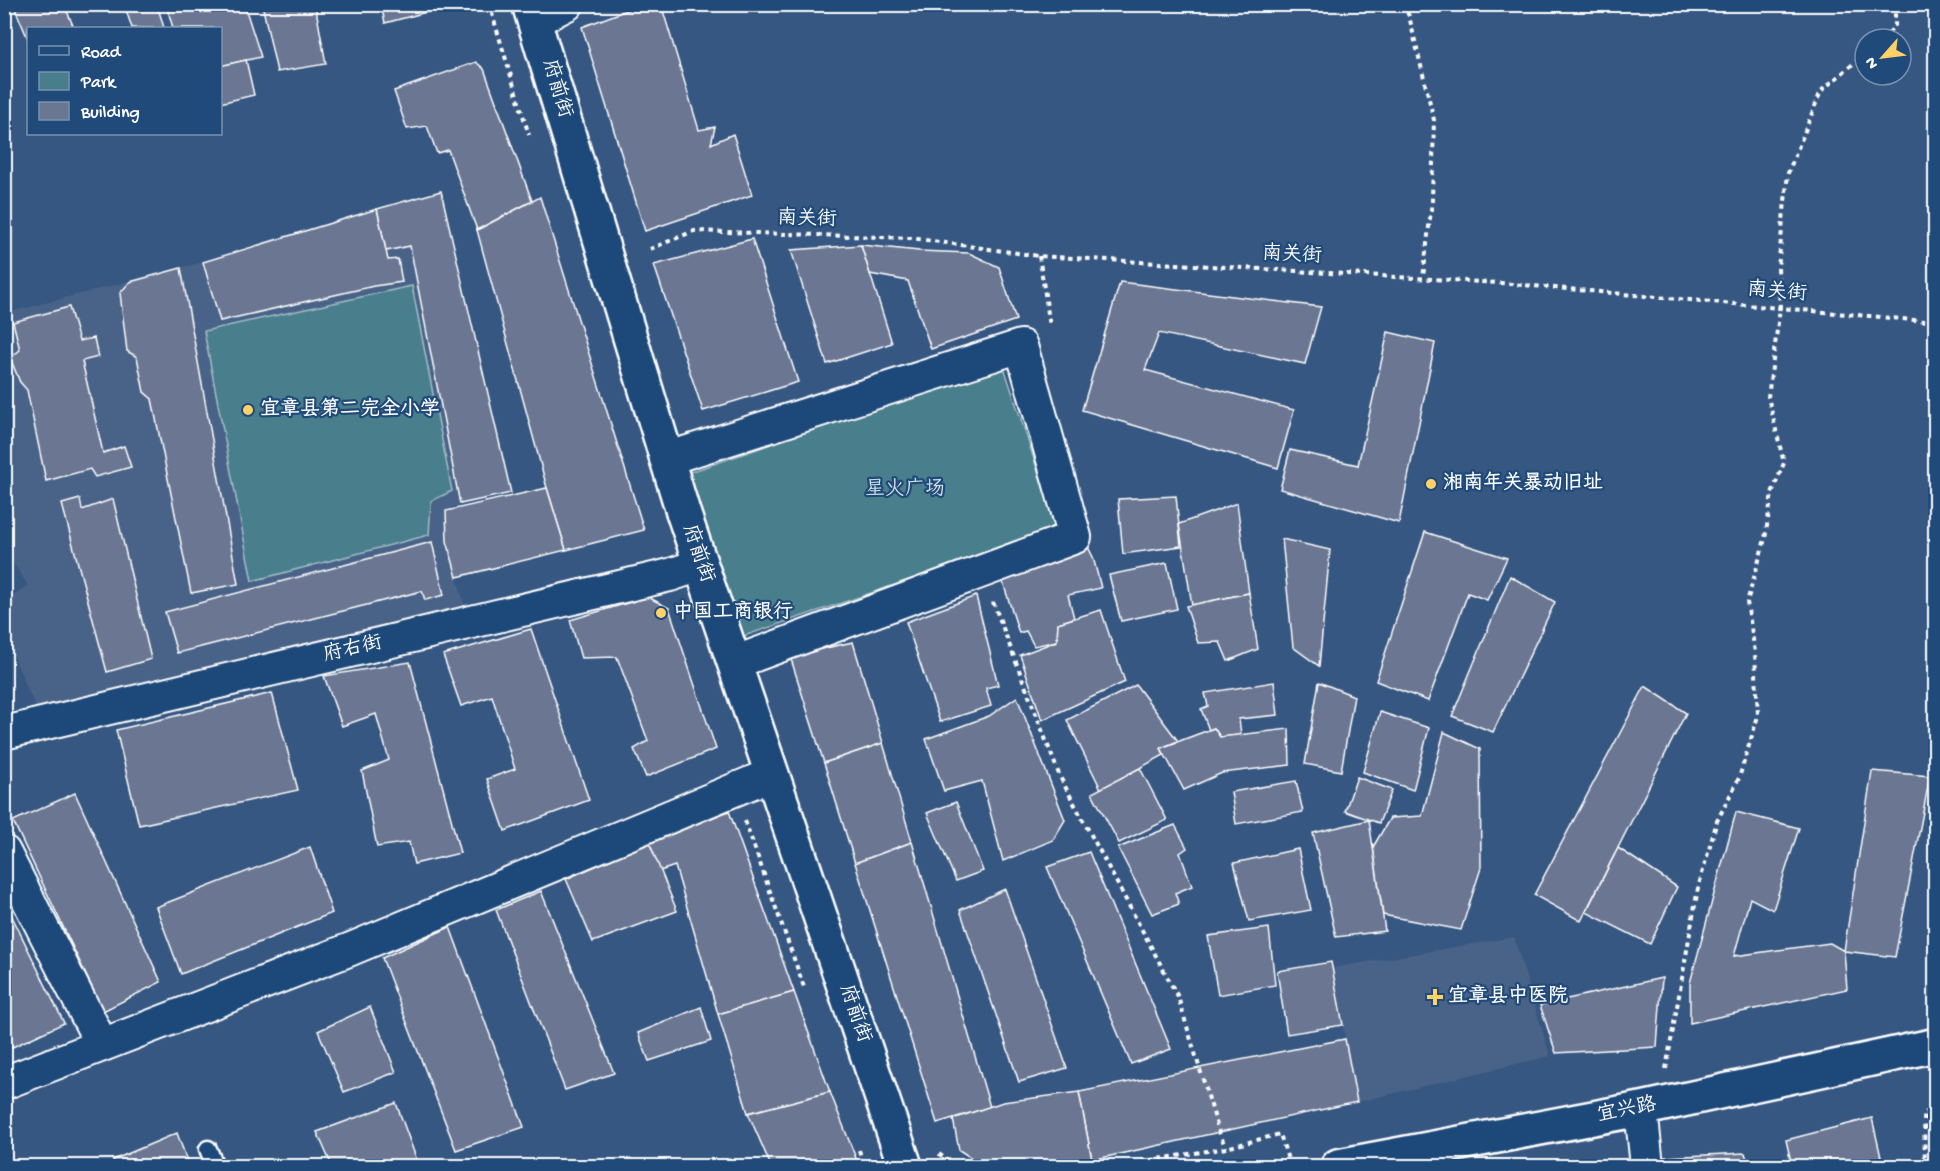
<svg xmlns="http://www.w3.org/2000/svg" width="1940" height="1171" viewBox="0 0 1940 1171" font-family="'Gochi Hand','LXGW WenKai TC',sans-serif">
	<style>
		.built { fill: #4a6388 }
		.green { fill: #487e8c; stroke: #a4bec6; stroke-width: 1.5 }
		.building { fill: #6b7692; stroke: #fff; stroke-width: 1.5 }
		.lines { fill: none; stroke-linecap: round; stroke-linejoin: round }
		.lane-casing { stroke: #fff; stroke-width: 21 }
		.street-casing { stroke: #fff; stroke-width: 36 }
		.secondary-casing { stroke: #fff; stroke-width: 38 }
		.path { stroke: #fff; stroke-width: 4; stroke-dasharray: 4.5 4.5; stroke-linecap: butt }
		.lane { stroke: #1f4a7a; stroke-width: 16 }
		.street { stroke: #1f4a7a; stroke-width: 32 }
		.secondary { stroke: #1f4a7a; stroke-width: 33 }
		.poi-dot { fill: #ffd166; stroke: #1f4a7a; stroke-width: 2 }
		.labels { text-anchor: middle; dominant-baseline: central; stroke-width: 4.5; stroke-linejoin: round; paint-order: stroke }
		.street-label { font-size: 20px; fill: #fff; stroke: #1f4a7a }
		.poi-label { font-size: 20px; font-weight: bold; fill: #fff; stroke: #1f4a7a; text-anchor: start }
		.park-label { font-size: 20px; fill: #d1dfe2; stroke: #1f4a7a }
	</style>
	<rect width="100%" height="100%" fill="#365781"/>
	<filter id="ink" filterUnits="userSpaceOnUse"><feTurbulence type="fractalNoise" baseFrequency=".0167" numOctaves="2"/><feDisplacementMap in="SourceGraphic" scale="12" xChannelSelector="R" yChannelSelector="G"/><feConvolveMatrix kernelMatrix="1 2 1 2 8 2 1 2 1" color-interpolation-filters="sRGB"/></filter>
	<g filter="url(#ink)">
		<!-- built -->
		<g class="built">
			<path d="M441 191 511 493 460 504 446 511 447 541 469 622 43 724 5 637V602L28 585 5 551 4 327 7 313 203 262Z"/>
			<path d="M1514 937 1550 1056 1357 1102 1332 968Z"/>
		</g>
		<!-- green -->
		<g class="green">
			<path d="M412 286 452 491 431 501 429 535 252 581 204 331Z"/>
			<path d="M1003 364 1057 530 735 639 682 475Z"/>
		</g>
		<!-- building -->
		<g class="building">
			<path d="M13 4H64L74 28H28V39Z"/>
			<path d="M124 4H157L164 28H132Z"/>
			<path d="M166 4H244L261 57 220 66V28H173Z"/>
			<path d="M262 4H315L326 64 277 72Z"/>
			<path d="M381 4H457L385 23Z"/>
			<path d="M643 4H661L699 130 715 127 711 144 733 134 752 195 645 231 582 27Z"/>
			<path d="M246 60 254 95 220 103V66Z"/>
			<path d="M476 62 484 69 532 201 477 230 448 150 437 153 427 126 407 129 394 91Z"/>
			<path d="M441 191 511 493 460 504 410 246 386 251 377 209Z"/>
			<path d="M540 197 644 530 566 550 547 488 477 230Z"/>
			<path d="M377 209 388 260 398 259 402 282 374 286 220 321 203 262Z"/>
			<path d="M752 239 798 382 703 411 654 265Z"/>
			<path d="M861 245 892 343 827 364 791 250Z"/>
			<path d="M861 245 919 251 969 253 999 267 1016 320 931 349 908 281 870 274Z"/>
			<path d="M181 268 238 584 191 593 152 399 144 392 137 357 127 351 120 293 130 282Z"/>
			<path d="M1120 282 1321 307 1305 364 1159 333 1145 370 1294 410 1278 468 1082 410Z"/>
			<path d="M69 307 79 341 94 338 98 357 82 361 103 453 124 446 131 467 95 477 90 469 46 481 27 390 20 382 10 358 20 350 13 322Z"/>
			<path d="M1388 332 1435 343 1399 523 1280 489 1290 450 1358 465Z"/>
			<path d="M547 488 566 550 457 577 447 541 446 511Z"/>
			<path d="M1176 496 1181 546 1123 554 1118 499Z"/>
			<path d="M80 499 82 510 113 499 151 659 107 672 62 504Z"/>
			<path d="M1237 503 1249 593 1192 605 1179 524Z"/>
			<path d="M1425 532 1507 558 1487 600 1468 593 1428 701 1376 681Z"/>
			<path d="M1282 539 1330 550 1319 666 1293 647Z"/>
			<path d="M432 542 444 595 425 600 422 591 177 653 165 612Z"/>
			<path d="M1087 545 1093 557 1101 588 1068 595 1074 618 1058 623 1057 641 1034 646 1026 631 1019 633 1001 576Z"/>
			<path d="M1167 563 1177 609 1121 621 1109 575Z"/>
			<path d="M1510 576 1555 602 1493 732 1452 716Z"/>
			<path d="M1249 593 1258 649 1228 661 1220 642 1198 643 1186 606Z"/>
			<path d="M976 596 998 685 986 688 991 706 940 722 906 622Z"/>
			<path d="M648 597 669 608 716 749 646 777 634 749 648 741 617 657 581 658 570 620Z"/>
			<path d="M1101 610 1125 682 1042 720 1020 655 1057 641 1058 623Z"/>
			<path d="M531 629 589 800 505 831 487 779 515 769 492 696 461 706 443 655Z"/>
			<path d="M853 642 883 743 824 763 790 656Z"/>
			<path d="M410 662 460 853 414 864 409 842 377 847 362 771 389 760 376 714 342 726 324 676Z"/>
			<path d="M1274 682 1278 715 1239 719 1241 735 1220 737 1214 728 1209 730 1201 709 1208 706 1205 693Z"/>
			<path d="M1319 682 1354 696 1341 771 1305 764Z"/>
			<path d="M1136 685 1178 741 1161 748 1164 755 1101 789 1067 720Z"/>
			<path d="M1645 686 1686 713 1581 921 1534 895Z"/>
			<path d="M272 693 298 790 139 825 116 730Z"/>
			<path d="M1017 697 1065 820 1053 840 1003 861 982 781 944 791 926 739 989 716Z"/>
			<path d="M1380 712 1429 728 1413 790 1363 772Z"/>
			<path d="M1214 728 1220 737 1289 729 1290 765 1222 773 1184 790 1161 748Z"/>
			<path d="M1444 732 1480 749 1481 868 1461 930 1383 915 1373 847 1390 818 1422 816Z"/>
			<path d="M883 743 912 842 855 863 824 763Z"/>
			<path d="M1140 768 1167 820 1119 843 1092 793Z"/>
			<path d="M1872 771 1930 776 1895 957 1844 951Z"/>
			<path d="M1357 777 1392 790 1379 823 1345 811Z"/>
			<path d="M1296 781 1303 812 1236 824 1231 792Z"/>
			<path d="M75 793 161 982 103 1011 13 821Z"/>
			<path d="M956 802 983 871 956 881 927 813Z"/>
			<path d="M729 811 794 992 718 1014 675 866 660 871 649 842Z"/>
			<path d="M1736 812 1799 828 1773 910 1750 898 1734 956 1830 943 1844 951 1847 989 1690 1023V983Z"/>
			<path d="M1369 820 1385 931 1336 937 1313 833Z"/>
			<path d="M1175 825 1187 848 1180 853 1192 886 1175 893 1179 904 1152 914 1118 848Z"/>
			<path d="M649 842 677 911 593 942 566 879Z"/>
			<path d="M912 842 990 1107 937 1123 855 863Z"/>
			<path d="M310 847 332 913 181 974 156 907Z"/>
			<path d="M1618 848 1677 887 1650 944 1586 912Z"/>
			<path d="M1298 849 1311 910 1249 921 1234 863Z"/>
			<path d="M1089 852 1171 1049 1131 1064 1047 867Z"/>
			<path d="M1005 889 1067 1068 1019 1082 960 910Z"/>
			<path d="M541 891 614 1073 565 1090 496 910Z"/>
			<path d="M4 900 64 1023 4 1051Z"/>
			<path d="M450 927 524 1127 456 1150 382 958Z"/>
			<path d="M1269 928 1275 985 1218 995 1208 936Z"/>
			<path d="M1331 962 1343 1025 1287 1034 1277 971Z"/>
			<path d="M1662 978 1657 1047 1556 1053 1540 1005Z"/>
			<path d="M794 992 830 1092 748 1113 718 1014Z"/>
			<path d="M370 1007 396 1072 344 1092 318 1031Z"/>
			<path d="M701 1007 711 1041 649 1061 638 1033Z"/>
			<path d="M1345 1039 1357 1102 1092 1160 1079 1092Z"/>
			<path d="M830 1092 859 1166H771L748 1113Z"/>
			<path d="M1079 1092 1092 1160 1062 1166H984L959 1150 953 1119 1003 1102Z"/>
			<path d="M396 1103 419 1166H332L317 1132Z"/>
			<path d="M1872 1118 1883 1166H1792L1786 1140Z"/>
			<path d="M177 1133 189 1166H116L113 1160Z"/>
			<path d="M1745 1153 1749 1166H1667L1665 1157Z"/>
		</g>
		<g class="lines">
			<defs>
				<path id="lane" d="M208 1149 215 1166"/>
				<g id="street">
					<path d="M534 21 567 4"/>
					<path d="M666 459 1021 346 1075 537 736 662"/>
					<path d="M4 733 670 575 700 565"/>
					<path d="M4 852 102 1045"/>
					<path d="M4 1083 351 949 772 774"/>
					<path d="M1641 1109 1647 1166"/>
				</g>
				<g id="secondary">
					<path d="M529 4 683 512 905 1166"/>
					<path d="M1338 1166 1641 1109 1936 1045"/>
				</g>
			</defs>
			<!-- lane casing -->
			<use href="#lane" class="lane-casing"/>
			<!-- street casing -->
			<use href="#street" class="street-casing"/>
			<!-- secondary casing -->
			<use href="#secondary" class="secondary-casing"/>
			<!-- path -->
			<g class="path">
				<path d="M489 4 529 135"/>
				<path d="M1403 4 1409 16 1434 120 1432 201 1423 278"/>
				<path d="M1882 39 1895 27V4"/>
				<path d="M650 249 694 231 911 238 1039 256 1500 283 1936 322"/>
				<path d="M1039 256 1050 326"/>
				<path d="M993 602 1060 777 1178 997 1219 1132 1226 1148"/>
				<path d="M745 821 804 987"/>
				<path d="M1666 1069 1698 888 1717 821 1739 778 1758 716 1755 652 1747 602 1765 539 1772 493 1784 463 1768 397 1780 308 1778 268 1788 173 1821 91 1865 54"/>
				<path d="M859 1150 864 1166"/>
				<path d="M939 1154 955 1166"/>
				<path d="M1115 1166 1226 1148 1280 1134 1290 1166"/>
				<path d="M1925 1166 1924 1113 1936 1110"/>
			</g>
			<!-- lane -->
			<use href="#lane" class="lane"/>
			<!-- street -->
			<use href="#street" class="street"/>
			<!-- secondary -->
			<use href="#secondary" class="secondary"/>
		</g>
	</g>
	<!-- markers -->
	<g class="poi-dot">
		<circle cx="248" cy="410" r="6"/>
		<circle cx="1431" cy="484" r="6"/>
		<circle cx="661" cy="613" r="6"/>
		<path d="M1432 988h6v6h6v6h-6v6h-6v-6h-6v-6h6z"/>
	</g>
	<g class="labels">
		<!-- street labels -->
		<g class="street-label">
			<text transform="translate(556 89) rotate(73)">府前街</text>
			<text transform="translate(807 220) rotate(2)">南关街</text>
			<text transform="translate(1292 256) rotate(3)">南关街</text>
			<text transform="translate(1777 293) rotate(5)">南关街</text>
			<text transform="translate(697 554) rotate(71)">府前街</text>
			<text transform="translate(353 650) rotate(-13)">府右街</text>
			<text transform="translate(854 1014) rotate(71)">府前街</text>
			<text transform="translate(1627 1111) rotate(-11)">宜兴路</text>
		</g>
		<!-- poi labels -->
		<g class="poi-label">
			<text x="260" y="410">宜章县第二完全小学</text>
			<text x="1443" y="484">湘南年关暴动旧址</text>
			<text x="673" y="613">中国工商银行</text>
			<text x="1448" y="997">宜章县中医院</text>
		</g>
		<!-- park labels -->
		<g class="park-label">
			<text x="905" y="490">星火广场</text>
		</g>
	</g>
	<!-- margin -->
	<rect width="1940" height="1171" fill="none" stroke="#1f4a7a" stroke-width="24"/>
	<rect x="12" y="12" width="1916" height="1147" fill="none" stroke="#fff" stroke-width="2" filter="url(#ink)"/>
	<!-- legend -->
	<rect x="27" y="27" width="195" height="108" fill="#1f4a7a" stroke="#7992af" stroke-width="1.5"/>
	<rect x="39" y="46" width="30" height="9" fill="#1f4a7a" stroke="#7992af" stroke-width="1.5"/>
	<text x="81" y="57" font-size="18" fill="#ffffff">Road</text>
	<rect x="39" y="72" width="30" height="18" fill="#487e8c" stroke="#7992af" stroke-width="1.5"/>
	<text x="81" y="87" font-size="18" fill="#ffffff">Park</text>
	<rect x="39" y="102" width="30" height="18" fill="#6b7692" stroke="#7992af" stroke-width="1.5"/>
	<text x="81" y="117" font-size="18" fill="#ffffff">Building</text>
	<!-- north arrow -->
	<g transform="translate(1883 57) rotate(242)"><circle r="28" fill="#1f4a7a" stroke="#7992af" stroke-width="1.5"/>
	<path d="M0-4.5L10 22L0 15L-10 22Z" fill="#ffd166"/>
	<text y="-9" font-size="16" font-weight="bold" text-anchor="middle" fill="#ffffff">N</text>
	</g>
</svg>
